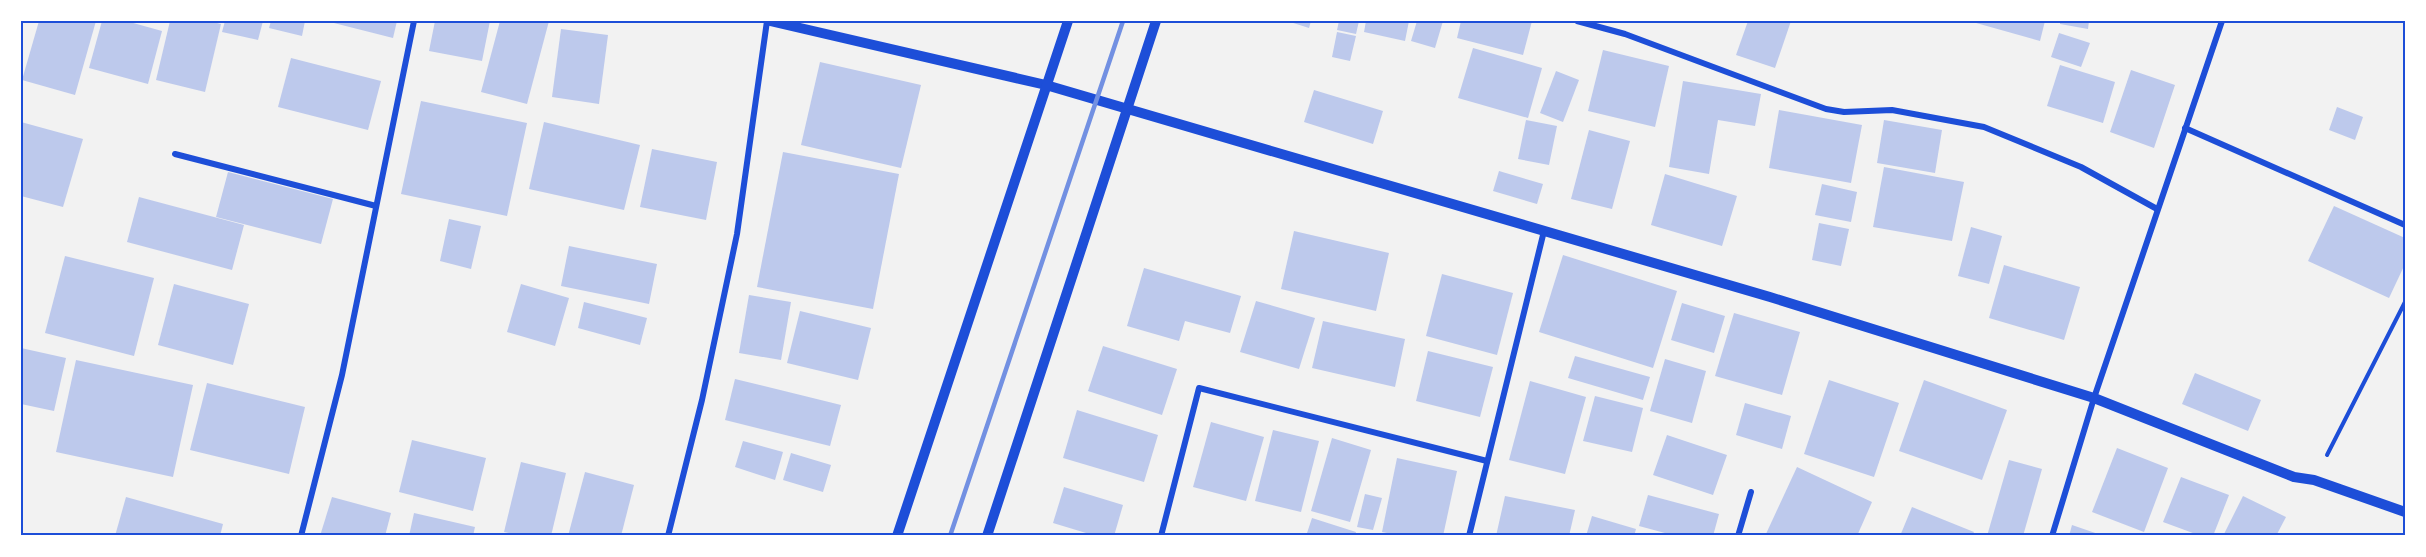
<svg xmlns="http://www.w3.org/2000/svg" width="2426" height="557" viewBox="0 0 2426 557" font-family="'Source Sans 3',sans-serif">
	<style>
		.building { fill: #bdc9ec }
		.lines { fill: none; stroke-linecap: round; stroke-linejoin: round }
		.path { stroke: #1d4ed8; stroke-width: 4 }
		.minor { stroke: #1d4ed8; stroke-width: 6 }
		.tertiary { stroke: #1d4ed8; stroke-width: 10 }
		.rail { stroke: #7290e2; stroke-width: 4.5 }
		.neatline { fill: none; stroke: #1d4ed8; stroke-width: 2 }
	</style>
	<rect width="100%" height="100%" fill="#f2f2f2"/>
	<!-- building -->
	<g class="building">
		<path d="M39 21H96L75 95 22 80Z"/>
		<path d="M102 21H126L162 31 148 84 89 68Z"/>
		<path d="M170 21H209L221 24 205 92 156 80Z"/>
		<path d="M225 21H263L258 40 222 32Z"/>
		<path d="M271 21H305L302 36 269 28Z"/>
		<path d="M326 21H397L393 38Z"/>
		<path d="M435 21H490L482 61 429 51Z"/>
		<path d="M500 21H549L527 104 481 92Z"/>
		<path d="M1287 21H1311L1309 28Z"/>
		<path d="M1339 21H1359L1356 34 1337 30Z"/>
		<path d="M1366 21H1409L1405 41 1364 32Z"/>
		<path d="M1417 21H1443L1435 48 1411 41Z"/>
		<path d="M1461 21H1532L1523 55 1457 38Z"/>
		<path d="M1748 21H1791L1775 68 1736 55Z"/>
		<path d="M1969 21H2045L2040 41Z"/>
		<path d="M2060 21H2089L2088 29 2060 24Z"/>
		<path d="M561 29 608 35 599 104 552 97Z"/>
		<path d="M1337 32 1356 36 1350 61 1332 57Z"/>
		<path d="M2059 33 2090 43 2081 67 2051 57Z"/>
		<path d="M1473 48 1542 68 1528 118 1458 98Z"/>
		<path d="M1603 50 1669 66 1655 127 1588 111Z"/>
		<path d="M291 58 381 81 368 130 278 107Z"/>
		<path d="M820 62 921 85 901 168 801 145Z"/>
		<path d="M2060 65 2115 82 2103 123 2047 106Z"/>
		<path d="M2131 70 2175 85 2154 148 2110 132Z"/>
		<path d="M1556 71 1579 80 1563 122 1540 113Z"/>
		<path d="M1683 81 1761 94 1755 126 1718 120 1709 174 1669 167Z"/>
		<path d="M1314 90 1383 111 1373 144 1304 122Z"/>
		<path d="M421 101 527 123 507 216 401 194Z"/>
		<path d="M2337 107 2363 117 2355 140 2329 130Z"/>
		<path d="M1779 110 1862 125 1851 183 1769 168Z"/>
		<path d="M1526 120 1557 126 1549 165 1518 159Z"/>
		<path d="M1884 120 1942 130 1935 173 1877 163Z"/>
		<path d="M21 122 83 139 63 207 21 196Z"/>
		<path d="M544 122 640 145 624 210 529 189Z"/>
		<path d="M1589 130 1630 141 1612 209 1571 199Z"/>
		<path d="M652 149 717 162 706 220 640 207Z"/>
		<path d="M783 152 899 174 873 309 757 287Z"/>
		<path d="M1884 167 1964 182 1952 241 1873 227Z"/>
		<path d="M1499 171 1543 184 1537 204 1493 191Z"/>
		<path d="M228 172 333 199 321 244 216 217Z"/>
		<path d="M1665 174 1737 196 1722 246 1651 225Z"/>
		<path d="M1822 184 1857 192 1851 222 1815 215Z"/>
		<path d="M139 197 244 225 232 270 127 242Z"/>
		<path d="M2334 206 2405 238V264L2389 298 2308 261Z"/>
		<path d="M449 219 481 226 471 269 440 261Z"/>
		<path d="M1819 223 1849 229 1841 266 1812 260Z"/>
		<path d="M1971 227 2002 236 1989 284 1958 276Z"/>
		<path d="M1294 231 1389 253 1376 311 1281 289Z"/>
		<path d="M569 246 657 264 649 304 561 286Z"/>
		<path d="M1563 255 1677 291 1653 368 1539 332Z"/>
		<path d="M65 256 154 278 134 356 45 333Z"/>
		<path d="M2004 265 2080 287 2064 340 1989 318Z"/>
		<path d="M1144 268 1241 296 1230 333 1185 321 1179 341 1127 326Z"/>
		<path d="M1442 274 1513 293 1497 355 1426 336Z"/>
		<path d="M174 284 249 304 233 365 158 345Z"/>
		<path d="M521 284 569 298 555 346 507 332Z"/>
		<path d="M749 295 791 302 781 360 739 353Z"/>
		<path d="M1256 301 1315 318 1299 369 1240 352Z"/>
		<path d="M584 302 647 318 640 345 578 328Z"/>
		<path d="M1682 303 1725 316 1714 353 1671 340Z"/>
		<path d="M800 311 871 328 858 380 787 363Z"/>
		<path d="M1734 313 1800 332 1782 395 1715 376Z"/>
		<path d="M1323 321 1405 339 1395 387 1312 368Z"/>
		<path d="M1103 346 1177 369 1162 415 1088 391Z"/>
		<path d="M21 348 66 358 54 411 21 404Z"/>
		<path d="M1428 351 1493 367 1480 417 1416 401Z"/>
		<path d="M1575 356 1650 377 1643 400 1568 378Z"/>
		<path d="M1665 359 1706 371 1692 423 1650 411Z"/>
		<path d="M76 360 193 385 173 477 56 452Z"/>
		<path d="M2195 373 2261 400 2248 431 2182 404Z"/>
		<path d="M735 379 841 405 830 446 725 420Z"/>
		<path d="M1829 380 1899 403 1874 477 1804 454Z"/>
		<path d="M1924 380 2007 410 1982 480 1899 451Z"/>
		<path d="M1530 381 1586 397 1565 474 1509 460Z"/>
		<path d="M207 383 305 407 289 474 190 450Z"/>
		<path d="M1595 396 1643 408 1632 452 1583 441Z"/>
		<path d="M1745 403 1791 416 1782 449 1736 435Z"/>
		<path d="M1077 410 1158 435 1144 482 1063 458Z"/>
		<path d="M1211 422 1264 437 1246 501 1193 487Z"/>
		<path d="M1273 430 1319 441 1301 512 1255 501Z"/>
		<path d="M1667 435 1727 455 1713 495 1653 475Z"/>
		<path d="M1332 438 1371 450 1350 522 1311 511Z"/>
		<path d="M412 440 486 458 473 511 399 492Z"/>
		<path d="M743 441 783 452 775 480 735 467Z"/>
		<path d="M2117 448 2168 468 2144 532 2092 512Z"/>
		<path d="M791 453 831 465 823 492 783 480Z"/>
		<path d="M1397 458 1457 471 1443 536H1402L1382 532Z"/>
		<path d="M2009 460 2042 469 2023 536H1987Z"/>
		<path d="M521 462 566 473 551 536H523L504 532Z"/>
		<path d="M1797 467 1872 502 1857 536H1765Z"/>
		<path d="M585 472 634 485 621 536H568Z"/>
		<path d="M2181 477 2229 495 2213 536H2201L2163 522Z"/>
		<path d="M1064 487 1123 505 1114 536H1096L1053 523Z"/>
		<path d="M1365 494 1382 498 1373 530 1357 527Z"/>
		<path d="M1648 495 1719 514 1713 536H1676L1639 526Z"/>
		<path d="M1505 496 1575 510 1569 536H1496Z"/>
		<path d="M2243 496 2286 517 2276 536H2223Z"/>
		<path d="M126 497 223 524 220 536H115Z"/>
		<path d="M332 497 391 513 385 536H320Z"/>
		<path d="M1912 507 1974 532 1972 536H1900Z"/>
		<path d="M414 513 475 527 473 536H409Z"/>
		<path d="M1592 516 1636 529 1634 536H1586Z"/>
		<path d="M1312 518 1356 532 1355 536H1306Z"/>
		<path d="M2072 525 2104 536H2069Z"/>
	</g>
	<g class="lines">
		<!-- path -->
		<path class="path" d="M2327 455 2405 302"/>
		<!-- minor -->
		<g class="minor">
			<path d="M1577 21 1625 34 1826 109 1844 112 1892 110 1984 127 2081 167 2157 209"/>
			<path d="M2185 128 2405 225"/>
			<path d="M175 154 376 206"/>
			<path d="M301 536 342 375 414 21"/>
			<path d="M668 536 702 400 737 234 767 21"/>
			<path d="M1161 536 1199 388 1487 461"/>
			<path d="M1469 536 1544 231"/>
			<path d="M1738 536 1751 492"/>
			<path d="M2052 536 2094 398 2222 21"/>
		</g>
		<!-- tertiary -->
		<g class="tertiary">
			<path d="M770 21 1046 85 1770 297 2094 398 2294 477 2314 480 2405 512"/>
			<path d="M897 536 1068 21"/>
			<path d="M987 536 1156 21"/>
		</g>
		<!-- rail -->
		<path class="rail" d="M950 536 1123 21"/>
	</g>
	<!-- border -->
	<rect width="2426" height="557" fill="none" stroke="#ffffff" stroke-width="45"/>
	<rect x="22" y="22" width="2382" height="512" class="neatline"/>
</svg>
